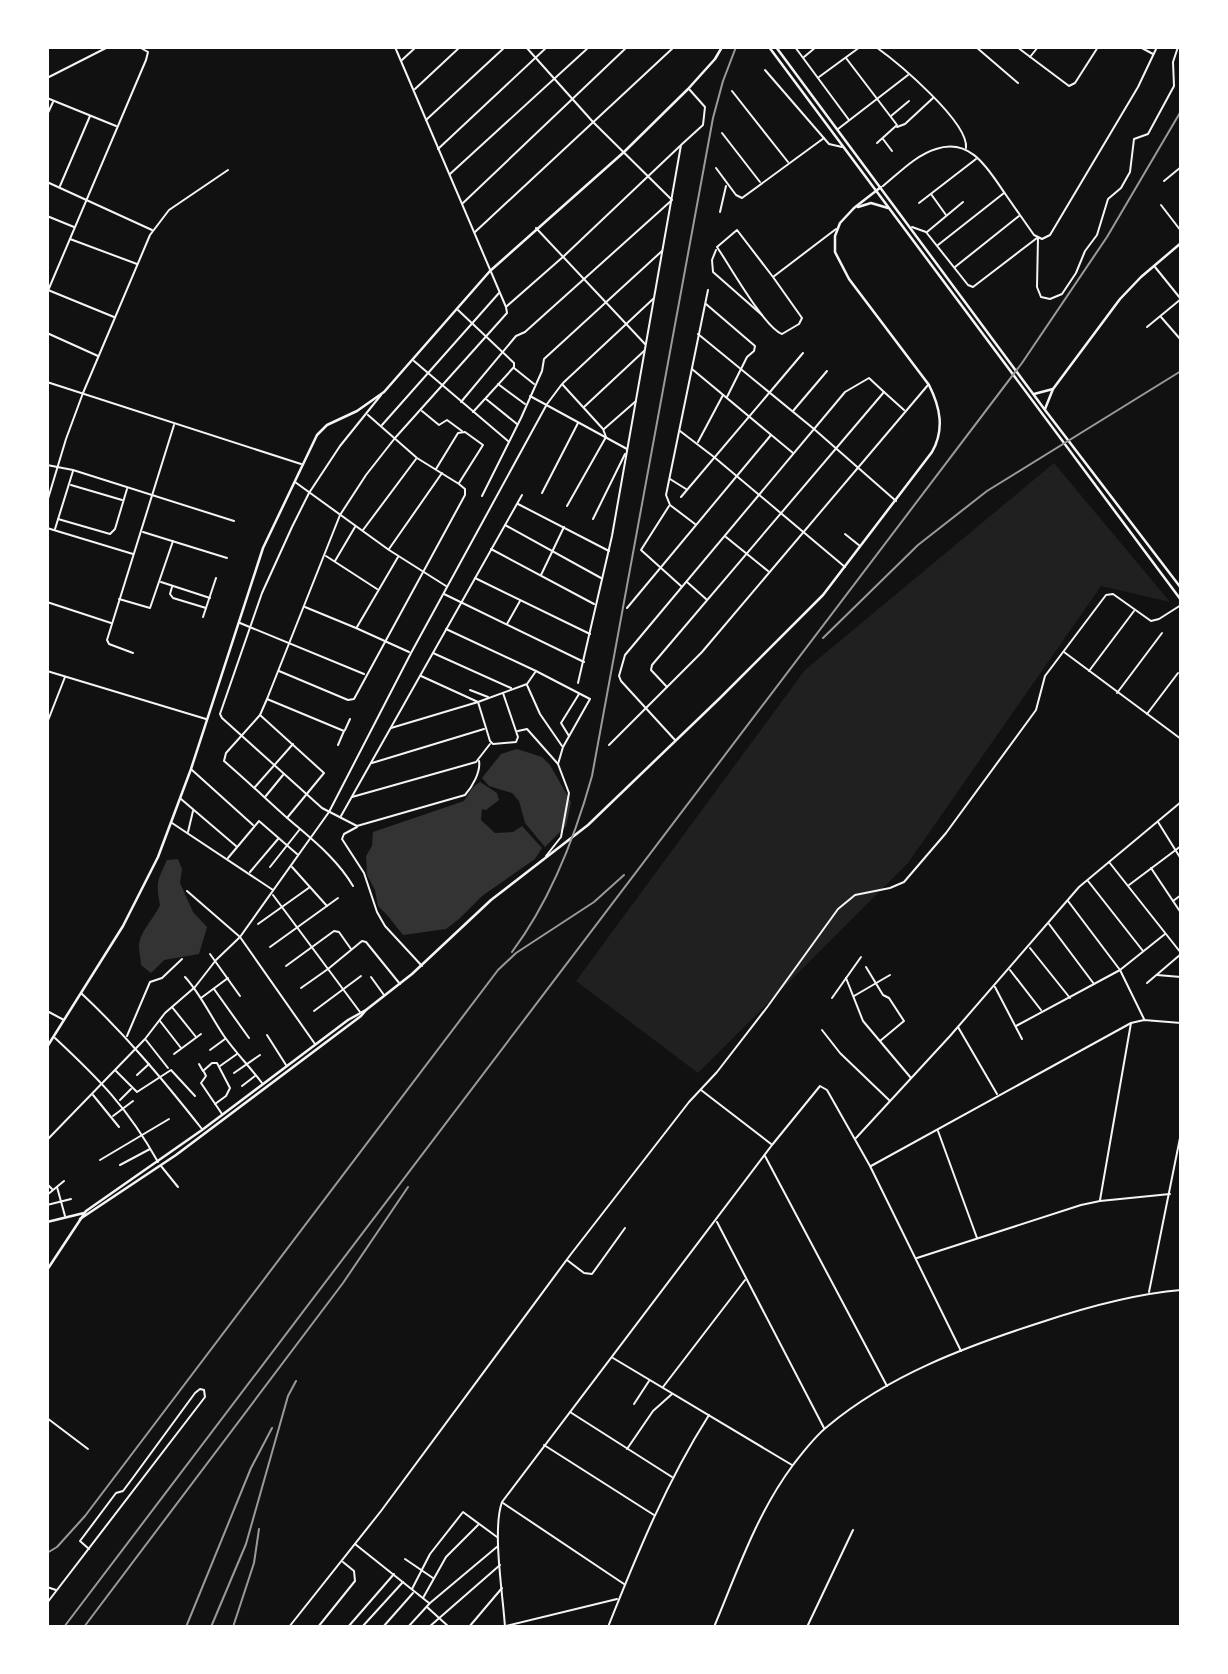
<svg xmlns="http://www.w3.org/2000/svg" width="1228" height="1674" viewBox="0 0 1228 1674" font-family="'Fira Sans',sans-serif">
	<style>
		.green { fill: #202020 }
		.water { fill: #333 }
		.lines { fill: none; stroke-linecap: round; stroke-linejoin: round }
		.minor { stroke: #f5f5f5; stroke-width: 2 }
		.tertiary { stroke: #f5f5f5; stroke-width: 2.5 }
		.primary { stroke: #f5f5f5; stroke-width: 2.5 }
		.trunk { stroke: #f5f5f5; stroke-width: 2.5 }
		.rail { stroke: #9a9a9a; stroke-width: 2 }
	</style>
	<rect width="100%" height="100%" fill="#111"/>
	<!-- green -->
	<path class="green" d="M1054 463 1170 602 1101 586 908 863 698 1073 576 981 805 670Z"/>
	<!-- water -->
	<g class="water">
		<path d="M517 749 542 757 550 765 571 802 566 826 545 847 525 823 519 801 512 793 489 786 482 778 501 754Z"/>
		<path d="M480 782 497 793 499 800 486 810 482 809 481 820 495 833 513 832 522 826 542 848 535 859 482 896 459 919 446 929 403 935 388 916 378 906 375 890 367 875 366 856 372 846 373 832 464 801 473 787Z"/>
		<path d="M178 859 182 869 180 883 193 912 207 927 199 954 164 960 151 973 141 965C141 959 139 953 139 947 139 932 154 919 160 905 156 882 157 882 167 860Z"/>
	</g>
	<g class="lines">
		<!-- minor -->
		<g class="minor">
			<path d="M795 47 849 120"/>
			<path d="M876 47C897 62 969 122 966 148"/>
			<path d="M976 47 1018 83"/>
			<path d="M1017 47 1069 86 1075 83 1098 47"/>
			<path d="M1140 47 1153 54"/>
			<path d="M804 57 816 47"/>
			<path d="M1030 57 1038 47"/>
			<path d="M846 58 897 125 877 143"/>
			<path d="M402 60 416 47"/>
			<path d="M765 70 829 144 842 147"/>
			<path d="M819 77 860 47"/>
			<path d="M47 78 108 47"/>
			<path d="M415 89 460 47"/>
			<path d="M732 91 788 162"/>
			<path d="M47 98 116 126"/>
			<path d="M47 115 53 102"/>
			<path d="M891 116 909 101"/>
			<path d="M426 120 505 47"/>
			<path d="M897 127 905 124 933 98"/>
			<path d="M838 129 908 75"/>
			<path d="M722 133 760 182"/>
			<path d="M883 139 892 151"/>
			<path d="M438 149 547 47"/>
			<path d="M716 168 736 195 742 198 824 138"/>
			<path d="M450 174 589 47"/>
			<path d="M1164 181 1181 167"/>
			<path d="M47 182 152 230"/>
			<path d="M60 186 90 116"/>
			<path d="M883 186C899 173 916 155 936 149 972 137 989 171 1006 195 1015 208 1025 222 1034 235L1042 239 1050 235 1138 87 1157 47"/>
			<path d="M931 194 946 215"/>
			<path d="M463 203 627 47"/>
			<path d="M919 203 976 159"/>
			<path d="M1161 205 1181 231"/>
			<path d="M720 212 726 186"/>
			<path d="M47 216 74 227"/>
			<path d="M912 227 926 232 968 285 973 287 1037 238"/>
			<path d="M536 228 645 344"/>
			<path d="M475 232 674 47"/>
			<path d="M927 232 963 202"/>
			<path d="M1038 238 1037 287 1041 297 1050 299 1062 294 1076 273 1085 251 1097 235 1108 199 1121 188 1130 172 1134 139 1148 134 1174 86 1173 62 1178 47"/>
			<path d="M70 239 137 264"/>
			<path d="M938 245 1004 193"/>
			<path d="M716 250 712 260 713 272 762 315"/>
			<path d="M955 267 1019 216"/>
			<path d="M1155 267 1180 298"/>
			<path d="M773 277 802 318 799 324 782 334C764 327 730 266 717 247L737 230 773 277 836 229"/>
			<path d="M48 290 114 317"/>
			<path d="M47 293 146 60 148 52 139 47"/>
			<path d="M706 304 755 346 754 351 747 357 727 397"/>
			<path d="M507 306 564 256 680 146"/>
			<path d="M458 310 514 363V367L473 412"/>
			<path d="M1161 317 1181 340"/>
			<path d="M1147 327 1181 299"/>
			<path d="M47 333 98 356"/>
			<path d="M698 334 814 429 896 501"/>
			<path d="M414 361 508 441"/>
			<path d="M514 368 534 384"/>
			<path d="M692 369 793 453"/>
			<path d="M47 382 301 464"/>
			<path d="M563 383 653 299"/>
			<path d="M498 384 525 404"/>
			<path d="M381 395 340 446 309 493 292 527 262 593 220 714 222 718 322 808 357 826 465 795C472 787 481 772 479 761"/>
			<path d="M530 396 627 449"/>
			<path d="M486 399 517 424"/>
			<path d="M461 402 516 336 525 332 672 200 593 122 526 47"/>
			<path d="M584 407 644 351"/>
			<path d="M422 411 439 425 447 420 462 431"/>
			<path d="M793 411 827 371"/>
			<path d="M382 425 499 293"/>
			<path d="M604 429 636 401"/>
			<path d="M680 431 714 457 845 567"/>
			<path d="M698 442 723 395"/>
			<path d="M47 465 73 470 234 521"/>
			<path d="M436 469 458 433 465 432 483 445 459 483"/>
			<path d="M670 479 686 489"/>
			<path d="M295 482 389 550 446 586"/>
			<path d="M71 485 122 500"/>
			<path d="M542 493 578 423"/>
			<path d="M482 496 521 418 542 371 544 359 662 251"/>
			<path d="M681 497 803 353"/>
			<path d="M47 502 66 439 83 393 150 235 169 210 228 170"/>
			<path d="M518 504 609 551"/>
			<path d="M669 506 641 550 681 586"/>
			<path d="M58 519 110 534 115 529 127 489"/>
			<path d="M593 519 625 454"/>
			<path d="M695 524 670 505 666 495 708 290"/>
			<path d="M505 525 601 578"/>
			<path d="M47 528 133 554"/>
			<path d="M55 529 73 471"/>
			<path d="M363 530 416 459"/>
			<path d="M143 532 227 558"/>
			<path d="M845 534 860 546"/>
			<path d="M726 537 768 571"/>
			<path d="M389 549 442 473"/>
			<path d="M491 549 594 604"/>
			<path d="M326 556 377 589"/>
			<path d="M335 561 355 527"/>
			<path d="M541 575 564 527"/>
			<path d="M475 578 590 634"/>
			<path d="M161 582 210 598"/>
			<path d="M687 582 706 599"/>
			<path d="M172 587 170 594 173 598 206 608"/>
			<path d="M444 594 584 662"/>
			<path d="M119 599 150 608 173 541"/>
			<path d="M47 602 111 623"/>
			<path d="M305 607 356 628 409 652"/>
			<path d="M627 608 771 435"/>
			<path d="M203 617 216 578"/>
			<path d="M240 623 364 674"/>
			<path d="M507 624 520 601"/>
			<path d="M357 627 398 557"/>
			<path d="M446 629 536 671 590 699 563 747 558 764"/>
			<path d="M1064 652 1181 739"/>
			<path d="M133 653 109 644 107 640 174 425"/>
			<path d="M433 653 511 688"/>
			<path d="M47 671 206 719"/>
			<path d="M279 671 348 700 354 699 465 495V489L459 484 417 458 368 415"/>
			<path d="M1089 671 1134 611"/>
			<path d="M421 676 478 702 490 741 493 744 516 742 518 737 503 693"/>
			<path d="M578 683 612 536 681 145 703 125 705 107 689 89"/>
			<path d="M527 685 540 714 562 746"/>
			<path d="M667 687 651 670 652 665 884 392 904 410"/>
			<path d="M470 690 488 697"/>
			<path d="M1117 693 1162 633"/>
			<path d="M267 699 340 515 366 475 395 438 507 313 506 307 395 47"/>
			<path d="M1147 714 1178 673"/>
			<path d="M260 715 267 699 344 731 338 745"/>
			<path d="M47 723 65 677"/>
			<path d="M391 728 478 702 527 684 536 671"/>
			<path d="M345 730 350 719"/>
			<path d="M518 731 527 729 558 764 569 793 561 837 546 856"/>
			<path d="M569 736 561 723 579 694"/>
			<path d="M675 740 621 681 619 676 625 655 845 392 869 378 884 392"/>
			<path d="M609 745 702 652 928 385"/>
			<path d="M372 763 484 729"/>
			<path d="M192 770 253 825"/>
			<path d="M255 787 293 744"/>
			<path d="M265 797 283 775"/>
			<path d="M352 797 476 762 490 744"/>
			<path d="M181 799 236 846"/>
			<path d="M341 816 522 495"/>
			<path d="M287 818 324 773 260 715 226 753 224 761C245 779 265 798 285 816 310 838 336 857 353 886"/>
			<path d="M1158 822 1181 859"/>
			<path d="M172 823 273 890"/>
			<path d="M357 827 344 834 342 839 364 873 377 912 385 926 422 966"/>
			<path d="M188 832 193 811"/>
			<path d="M228 858 259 821 297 854"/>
			<path d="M1109 862 1181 953"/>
			<path d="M270 867 300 829"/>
			<path d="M292 867 327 906"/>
			<path d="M1151 868 1181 913"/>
			<path d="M250 872 278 839"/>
			<path d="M1088 881 1143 951"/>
			<path d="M1129 885 1181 846"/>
			<path d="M187 891 240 937 315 1044"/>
			<path d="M273 895 360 1012"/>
			<path d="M1068 901 1120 970 1144 1019"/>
			<path d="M1173 901 1181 895"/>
			<path d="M258 924 310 887"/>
			<path d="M1049 924 1094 984"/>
			<path d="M270 947 338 898"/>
			<path d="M1030 948 1070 998"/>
			<path d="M210 954 240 996"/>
			<path d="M286 966 334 931 339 932 351 949"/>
			<path d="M866 967 883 995 889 998 904 1021 880 1041"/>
			<path d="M1010 970 1041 1010"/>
			<path d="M1157 975 1181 977"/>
			<path d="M185 977C200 993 211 1017 224 1036 236 1053 250 1067 262 1083"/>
			<path d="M371 977 384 995"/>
			<path d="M846 978 863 1021 911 1078"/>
			<path d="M1147 983 1181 954"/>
			<path d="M995 987 1022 1039"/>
			<path d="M301 988 328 969 362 941 366 942 400 984"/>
			<path d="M214 989 249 1038"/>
			<path d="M81 993C126 1035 164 1081 202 1129"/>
			<path d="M854 996 890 975"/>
			<path d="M201 998 228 978"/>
			<path d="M832 998 861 957"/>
			<path d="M172 1007 196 1037"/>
			<path d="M47 1011 64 1020"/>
			<path d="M314 1011 361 976"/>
			<path d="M160 1021 181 1048"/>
			<path d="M1016 1026 1120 970 1165 934"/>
			<path d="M958 1027 997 1094"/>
			<path d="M822 1030 840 1053 889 1100"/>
			<path d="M267 1035 286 1065"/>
			<path d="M127 1036 150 982 162 978 182 959"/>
			<path d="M55 1038C99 1079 128 1108 158 1162"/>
			<path d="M146 1040 168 1068"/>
			<path d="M210 1050 225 1039"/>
			<path d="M174 1054 201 1034"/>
			<path d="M199 1064 203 1071 212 1063H217L230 1088 226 1096 215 1104"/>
			<path d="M220 1066 237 1054"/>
			<path d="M116 1071 137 1092 171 1070 195 1096"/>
			<path d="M204 1072 206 1076 201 1083 222 1114"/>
			<path d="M234 1073 260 1055"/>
			<path d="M137 1075 149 1064"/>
			<path d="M242 1086 255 1076"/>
			<path d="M701 1090 771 1144"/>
			<path d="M93 1095 119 1127"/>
			<path d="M120 1100 131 1089"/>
			<path d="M113 1116 133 1101"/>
			<path d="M938 1131 977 1238"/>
			<path d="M856 1138 950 1036 1079 887 1181 802"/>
			<path d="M47 1140 145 1039 165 1013 195 987 216 960 240 937 329 812 411 653 547 404 562 384 603 429 606 437 567 506"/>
			<path d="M765 1156 887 1386"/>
			<path d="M100 1160 169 1119"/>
			<path d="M120 1165 150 1149"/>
			<path d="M161 1166 178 1187"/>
			<path d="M871 1166 1131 1023 1144 1020 1181 1023"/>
			<path d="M47 1184 52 1189"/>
			<path d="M57 1187 65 1216"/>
			<path d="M47 1195 64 1181"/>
			<path d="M1100 1200 1131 1023"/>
			<path d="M47 1205 71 1199"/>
			<path d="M717 1222 824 1428"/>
			<path d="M917 1258 1081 1205 1100 1201 1170 1194"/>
			<path d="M567 1260 584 1273 592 1274 625 1228"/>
			<path d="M1149 1292 1181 1133"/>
			<path d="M613 1358 792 1465"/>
			<path d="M663 1387 745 1280"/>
			<path d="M634 1404 649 1381"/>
			<path d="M570 1412 672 1477"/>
			<path d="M47 1418 88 1449"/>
			<path d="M544 1445 654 1515"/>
			<path d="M627 1449 653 1411 672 1394"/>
			<path d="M503 1503 624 1584"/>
			<path d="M355 1544 429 1603"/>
			<path d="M405 1559 433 1578"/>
			<path d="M47 1587 56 1590"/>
			<path d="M412 1589 430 1554 463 1512 497 1537"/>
			<path d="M423 1598 446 1557 478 1525"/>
			<path d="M47 1603 205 1397 204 1390 200 1389 195 1393 132 1479 123 1491 116 1493 80 1541 89 1549"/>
			<path d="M427 1607 449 1627"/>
			<path d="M506 1626 617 1599"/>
			<path d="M289 1627 381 1511 571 1254 689 1102 717 1072 768 1006 838 909 855 895 890 888 904 882 946 833 1036 710 1045 676 1106 595 1113 594 1151 621 1159 619 1181 605"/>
			<path d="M318 1627 355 1581 354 1571 343 1562"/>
			<path d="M348 1627 394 1574"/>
			<path d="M362 1627 403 1582"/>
			<path d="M383 1627 413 1593"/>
			<path d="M408 1627 430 1603 498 1546"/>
			<path d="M429 1627 500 1565"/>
			<path d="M469 1627 502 1588"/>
			<path d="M505 1627C503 1595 492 1530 502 1502L772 1145 820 1086 827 1090 870 1166 961 1351"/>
			<path d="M608 1627C637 1554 667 1481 709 1415"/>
			<path d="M714 1627C737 1572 757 1513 793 1465 803 1452 815 1436 828 1426 889 1375 967 1346 1042 1322 1087 1307 1133 1294 1181 1290"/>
			<path d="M807 1627 853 1530"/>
		</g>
		<!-- tertiary -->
		<g class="tertiary">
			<path d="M47 1047 123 926 158 857 191 769 263 548 317 435 327 425 357 411 384 392 490 271 624 152 688 89 715 59 722 47"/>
			<path d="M47 1222 84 1213"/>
		</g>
		<!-- primary -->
		<g class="primary">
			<path d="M1034 394 1053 389"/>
			<path d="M1045 409 1053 389 1120 299 1141 277 1181 243"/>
		</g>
		<!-- trunk -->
		<g class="trunk">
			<path d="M769 47 1181 600"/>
			<path d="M776 47 1045 410 1181 588"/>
			<path d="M858 207 871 203 888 208"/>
			<path d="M80 1219 176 1155 361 1016 366 1010 412 974 491 900 588 825 720 698 823 595 932 452C945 429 940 407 929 385L849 279 835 252V236L840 223 854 208 881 187"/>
			<path d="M47 1270 86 1211 202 1130 348 1020 366 1010"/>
		</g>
		<!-- rail -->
		<g class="rail">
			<path d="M823 638 918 545 987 491 1181 371"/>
			<path d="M512 952C550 901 575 837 592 776L713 118 723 81 736 47"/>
			<path d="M47 1553 57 1547 85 1516 498 970 516 953 594 902 624 875"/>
			<path d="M64 1627 1022 363 1107 237 1181 111"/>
			<path d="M84 1627 343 1283 408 1187"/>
			<path d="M186 1627 251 1468 272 1428"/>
			<path d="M211 1627 246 1544 288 1396 296 1381"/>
			<path d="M233 1627 254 1563 259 1529"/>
		</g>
	</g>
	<!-- border -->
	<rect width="1228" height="1674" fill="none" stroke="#ffffff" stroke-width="98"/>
</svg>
